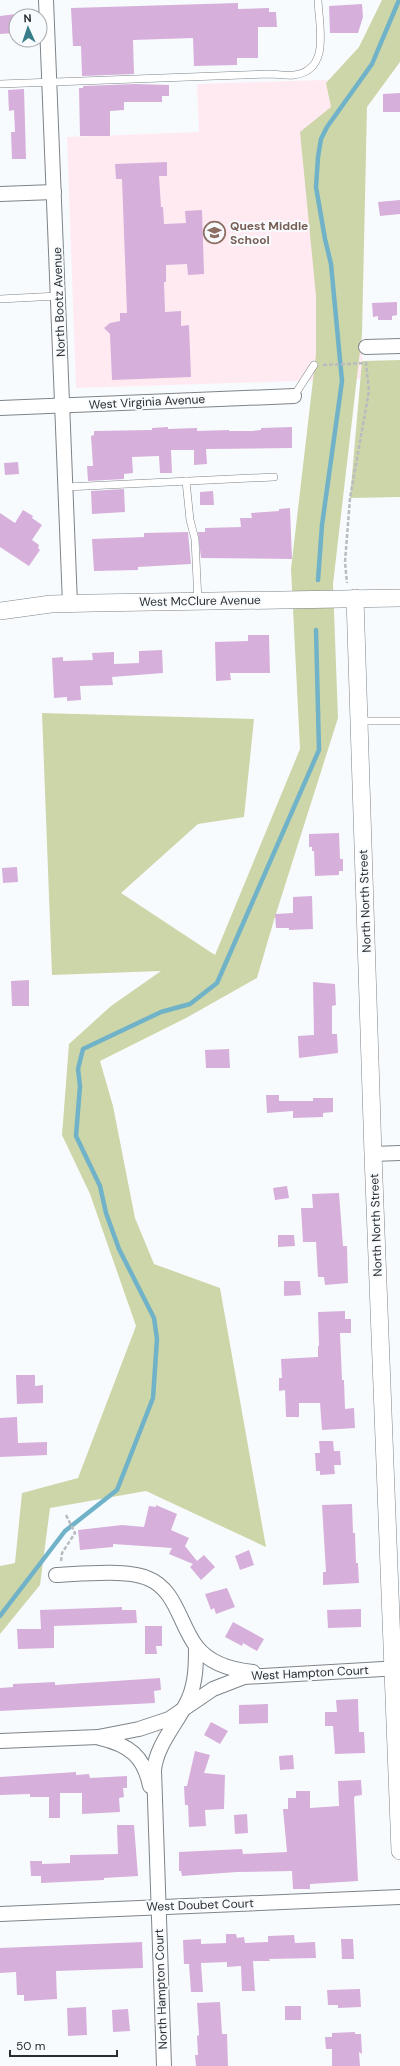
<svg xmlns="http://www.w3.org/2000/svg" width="400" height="2066" viewBox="0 0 400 2066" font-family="'DM Sans',sans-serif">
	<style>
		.education { fill: #ffeaf2 }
		.green { fill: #cdd6a9 }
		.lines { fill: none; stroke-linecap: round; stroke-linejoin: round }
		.stream { stroke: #70b2c8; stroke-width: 4.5 }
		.building { fill: #d7afdb }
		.service-casing { stroke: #7c848a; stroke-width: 8 }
		.minor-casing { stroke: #7c848a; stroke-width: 16 }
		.tertiary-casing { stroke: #7c848a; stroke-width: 18 }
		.path { stroke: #b9bcbf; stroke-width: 2.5; stroke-dasharray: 4 2; stroke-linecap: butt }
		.service { stroke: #fff; stroke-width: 7 }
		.minor { stroke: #fff; stroke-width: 14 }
		.tertiary { stroke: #fff; stroke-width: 17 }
		.labels { text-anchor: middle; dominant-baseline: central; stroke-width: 4; stroke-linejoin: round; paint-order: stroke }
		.education-label { font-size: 12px; font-weight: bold; fill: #785e54; stroke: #f8fbfe; text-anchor: start }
		.street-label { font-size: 12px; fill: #2a2d30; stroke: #f8fbfe }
	</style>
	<rect width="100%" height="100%" fill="#f8fbfe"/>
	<!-- education -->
	<path class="education" d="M353 79 363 379 76 388 67 137 199 132 197 84Z"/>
	<!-- green -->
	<g class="green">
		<path d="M382 0H400V62L367 107 362 334 333 584 338 718 274 920 257 978 186 1018 100 1061 113 1106 135 1218 154 1264 220 1288 266 1547 146 1491 50 1508 40 1585 0 1634V1566L15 1563 22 1493 78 1478 136 1326 90 1194 62 1135 69 1044 111 1006 161 971 52 975 42 713 254 719 244 817 198 824 121 893 215 955 300 749 291 569 316 354V296L300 132 331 107 326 83 359 47Z"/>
		<path d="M400 360V497L350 498 362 361Z"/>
	</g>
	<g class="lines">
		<!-- stream -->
		<g class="stream">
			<path d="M318 580 322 525 342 381 331 264 325 239 316 187 318 157 321 139 327 127 372 64 399 0"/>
			<path d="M0 1616 65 1531 117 1490 153 1398 157 1339 154 1318 119 1249 106 1213 100 1186 76 1136 80 1086 78 1069 83 1049 161 1012 190 1004 217 983 319 750 316 630"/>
		</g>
	</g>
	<!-- building -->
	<g class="building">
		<path d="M238 3V9L269 8V12H276L277 27H258V58H237V65L194 66 193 38 133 40 134 74 82 76 81 46H73L71 8Z"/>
		<path d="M362 4 363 17 358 33H330L329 6Z"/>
		<path d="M16 14V33L0 34V16Z"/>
		<path d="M135 84 169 85V96H162V102H124V110L110 111V136H80L79 88H83V86Z"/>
		<path d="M24 89 26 159H12L11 132H15L14 110 9 111 8 90Z"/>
		<path d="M400 93V112H383V94Z"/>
		<path d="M167 162V176H159L161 207H163L164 224 186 223 185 211 202 210 204 274 188 275 187 264 166 265V282H164L165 312 181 311V326L189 325 191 377 112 380 110 334 104 328 110 323 120 321V313H127L122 179H116L115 164Z"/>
		<path d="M400 200V214L380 216 378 202Z"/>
		<path d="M397 302V315L392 316V320H378V316L373 317 372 303Z"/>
		<path d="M168 427V429L197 428V431L229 430V431H252L261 430V428L292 427V448L206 449 207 464 194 465V450H171L172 473H160L159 456 132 457 133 473 124 474V479L88 481 87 466H93L91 436 94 435V431L152 430V428Z"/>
		<path d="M18 462 19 474 5 475 4 463Z"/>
		<path d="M124 489 125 512 92 514 91 491Z"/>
		<path d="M213 491 214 505H200V492Z"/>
		<path d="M290 508 292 559 201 558 198 532H205V528L241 527 240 518H252L251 513 279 511V509Z"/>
		<path d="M23 510 33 516 32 518 42 525 32 540 39 545 38 548 40 550 29 566 0 547V513L15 523Z"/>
		<path d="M188 532 191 564 138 567V570L94 571 92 539 144 537V533Z"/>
		<path d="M248 635H269L270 673H230L231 680 216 681 215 642 248 641Z"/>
		<path d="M162 650 163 673 112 677 113 685 80 686 81 700 67 701V697L54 698 52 658 63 657V661L93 660 92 653 114 652V664L139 663V651Z"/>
		<path d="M339 833 340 859H343V871H339V875L315 876 314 851H312V847H309V834Z"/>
		<path d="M17 867 18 882 3 883 2 868Z"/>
		<path d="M312 896 313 929 289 930V928H276L275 914 293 913V897Z"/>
		<path d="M29 980V1006H12L11 981Z"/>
		<path d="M313 982 335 984 336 1005 332 1006V1034H337L338 1053 299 1058 298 1036 314 1035Z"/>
		<path d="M229 1049 230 1068H206L205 1050Z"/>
		<path d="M266 1095H279V1101H313V1098H333V1112L323 1113V1117L293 1118V1111L267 1113Z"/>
		<path d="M287 1186 289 1198 275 1200 273 1188Z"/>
		<path d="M339 1193 343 1246H347L348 1283 325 1285 324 1277H318L316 1242H303L301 1208H313L312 1194Z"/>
		<path d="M278 1235H294L295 1246 278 1247Z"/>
		<path d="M284 1281H300L301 1295 284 1296Z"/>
		<path d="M345 1311V1319H351V1333H340L342 1380H344L345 1409 354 1408 355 1428 322 1430 320 1403H299V1417H286L285 1390 279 1391V1378H282L281 1359 318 1357V1346H319L318 1312Z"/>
		<path d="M16 1375H35V1386L43 1385V1403L17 1404Z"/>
		<path d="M17 1417 18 1443 47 1442V1455L0 1457V1418Z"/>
		<path d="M319 1441H333L334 1451H340L341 1465H334L335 1474 320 1475V1471H316L315 1453H320Z"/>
		<path d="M352 1504 353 1533H355L356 1563H358L359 1583 323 1585V1572H326L322 1505Z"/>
		<path d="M156 1505 177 1514 171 1530 189 1538 185 1546 197 1561 204 1555 215 1567 201 1580 190 1567 193 1564 169 1554 172 1548 113 1544V1547L80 1550 78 1530 122 1525 144 1527 149 1506 156 1507Z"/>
		<path d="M249 1550 254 1565 240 1570 235 1556Z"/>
		<path d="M227 1588 235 1607 216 1614 214 1608 211 1610 205 1594Z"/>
		<path d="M122 1607V1610H136L137 1623 54 1626V1648L18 1649 17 1629H41L40 1610Z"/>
		<path d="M361 1609V1627L328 1628 327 1610Z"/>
		<path d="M233 1622 264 1639 257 1651 243 1643 242 1646 225 1637Z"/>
		<path d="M145 1626H162V1646H156L157 1654H145Z"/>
		<path d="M160 1678 161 1690 154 1691 155 1703 0 1711V1688L13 1687V1684L55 1682V1685Z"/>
		<path d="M358 1699 359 1732H364L365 1753 335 1754 333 1726H325V1712H337L336 1700Z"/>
		<path d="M268 1704V1723L239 1724V1705Z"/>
		<path d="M211 1722 228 1731 220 1744 204 1735Z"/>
		<path d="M195 1751 210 1755 204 1773 225 1775 224 1809 205 1810 206 1826 189 1827 188 1805H185L184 1786H187Z"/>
		<path d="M293 1755 294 1769 280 1770 279 1756Z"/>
		<path d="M76 1772V1775L89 1774 90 1778 127 1776V1788H123L124 1797 119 1798 120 1812 82 1814V1793H60V1818H49V1797H30V1794L0 1795V1777Z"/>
		<path d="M361 1780 362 1795 355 1796 354 1798 358 1881 310 1884V1889H293L292 1871 237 1872 182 1876 181 1871H179V1852L242 1849 243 1854 287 1852 283 1809H288V1798H296V1791H310V1808L339 1806 338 1781Z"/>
		<path d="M247 1814 248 1833 235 1834 234 1815Z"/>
		<path d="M117 1825H134L138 1876 104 1878V1880L41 1883V1876H31L30 1861H42V1864L70 1863V1855L118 1854Z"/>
		<path d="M226 1934H236L237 1938 244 1937 245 1943 268 1942V1936L294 1935 295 1943 315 1942 316 1958 269 1959 270 1961H253L255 1991H242L241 1966 227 1967V1962L201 1963 203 1992H191L189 1964H184L183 1940 201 1939V1944L226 1943Z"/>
		<path d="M341 1939H353L354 1959H342Z"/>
		<path d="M142 1942 143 1968 56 1971 57 1999 24 2001V1995H17L16 1972 0 1973V1948Z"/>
		<path d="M360 1989 361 2007 338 2008V2005H328L327 1990Z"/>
		<path d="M220 2002 222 2034H227L228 2066H196L195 2055H198L197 2036 199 2035 197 2003Z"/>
		<rect x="285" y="2006" width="16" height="14"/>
		<path d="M86 2007 87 2035 68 2036 67 2008Z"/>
		<path d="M128 2009 130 2031 113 2032 112 2010Z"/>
		<path d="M355 2032V2034H361L362 2054 359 2052 360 2066H332V2049H326L325 2037H332V2033Z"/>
	</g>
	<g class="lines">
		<defs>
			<g id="service">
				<path d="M0 84 269 74C277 74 286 76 294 75 331 70 319 27 318 0"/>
				<path d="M0 299 58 296"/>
				<path d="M294 396 314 365"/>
				<path d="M186 481 190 520 195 539 198 601"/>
				<path d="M66 487 274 477"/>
				<path d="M359 721H400"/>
			</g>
			<g id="minor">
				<path d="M46 0 70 604"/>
				<path d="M0 194 54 192"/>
				<path d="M366 347 400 346"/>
				<path d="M0 408 294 396"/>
				<path d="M373 1154 400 1153"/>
				<path d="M56 1575C79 1574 126 1569 147 1578 176 1589 179 1623 196 1646 209 1663 232 1670 253 1672"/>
				<path d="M100 1738C129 1745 144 1756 150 1786"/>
				<path d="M0 1741 98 1737 139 1729 169 1719 213 1689 244 1677 400 1668"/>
				<path d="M0 1914 400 1897"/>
				<path d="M164 2066 154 1770C157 1743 178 1723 189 1698 196 1681 196 1664 196 1646"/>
			</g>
			<g id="tertiary">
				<path d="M355 598 373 1154 400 1851"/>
				<path d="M0 611 51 604 93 603 400 598"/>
			</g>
		</defs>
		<!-- service casing -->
		<use href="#service" class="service-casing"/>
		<!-- minor casing -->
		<use href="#minor" class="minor-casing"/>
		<!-- tertiary casing -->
		<use href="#tertiary" class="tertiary-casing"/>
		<!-- path -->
		<g class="path">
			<path d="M323 365 366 363 369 391 350 498 345 562 347 583"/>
			<path d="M61 1561 62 1553 75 1533 66 1515"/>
		</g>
		<!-- service -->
		<use href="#service" class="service"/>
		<!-- minor -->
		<use href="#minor" class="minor"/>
		<!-- tertiary -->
		<use href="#tertiary" class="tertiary"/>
	</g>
	<!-- icons -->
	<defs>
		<symbol id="school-ring" viewBox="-11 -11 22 22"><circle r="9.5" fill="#f8fbfe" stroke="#8d6e63" stroke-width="1.5"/><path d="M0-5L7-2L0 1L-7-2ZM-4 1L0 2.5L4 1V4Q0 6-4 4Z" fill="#8d6e63"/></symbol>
	</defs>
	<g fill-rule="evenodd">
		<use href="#school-ring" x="202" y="220" width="25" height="25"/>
	</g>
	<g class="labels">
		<!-- education labels -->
		<g class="education-label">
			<text x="230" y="226">Quest Middle<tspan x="230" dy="14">School</tspan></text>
		</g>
		<!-- street labels -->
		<g class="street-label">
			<text transform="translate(59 302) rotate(-92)">North Bootz Avenue</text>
			<text transform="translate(147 402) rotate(-3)">West Virginia Avenue</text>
			<text transform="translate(200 601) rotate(-1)">West McClure Avenue</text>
			<text transform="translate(365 901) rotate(-92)">North North Street</text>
			<text transform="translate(376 1225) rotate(-92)">North North Street</text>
			<text transform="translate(310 1673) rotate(-3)">West Hampton Court</text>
			<text transform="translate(200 1905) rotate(-2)">West Doubet Court</text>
			<text transform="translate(161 1989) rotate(-92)">North Hampton Court</text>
		</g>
	</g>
	<!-- north arrow -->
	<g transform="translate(28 28) rotate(357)"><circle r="19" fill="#f8fbfe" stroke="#a6a9ac"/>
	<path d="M0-3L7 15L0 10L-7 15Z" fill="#387e8a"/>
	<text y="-6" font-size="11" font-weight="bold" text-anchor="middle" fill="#2a2d30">N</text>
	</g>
	<!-- scale -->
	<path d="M10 2050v6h107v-6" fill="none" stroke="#2a2d30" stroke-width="2"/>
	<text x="16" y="2050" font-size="12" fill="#2a2d30" stroke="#f8fbfe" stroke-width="3" paint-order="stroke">50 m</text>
</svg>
